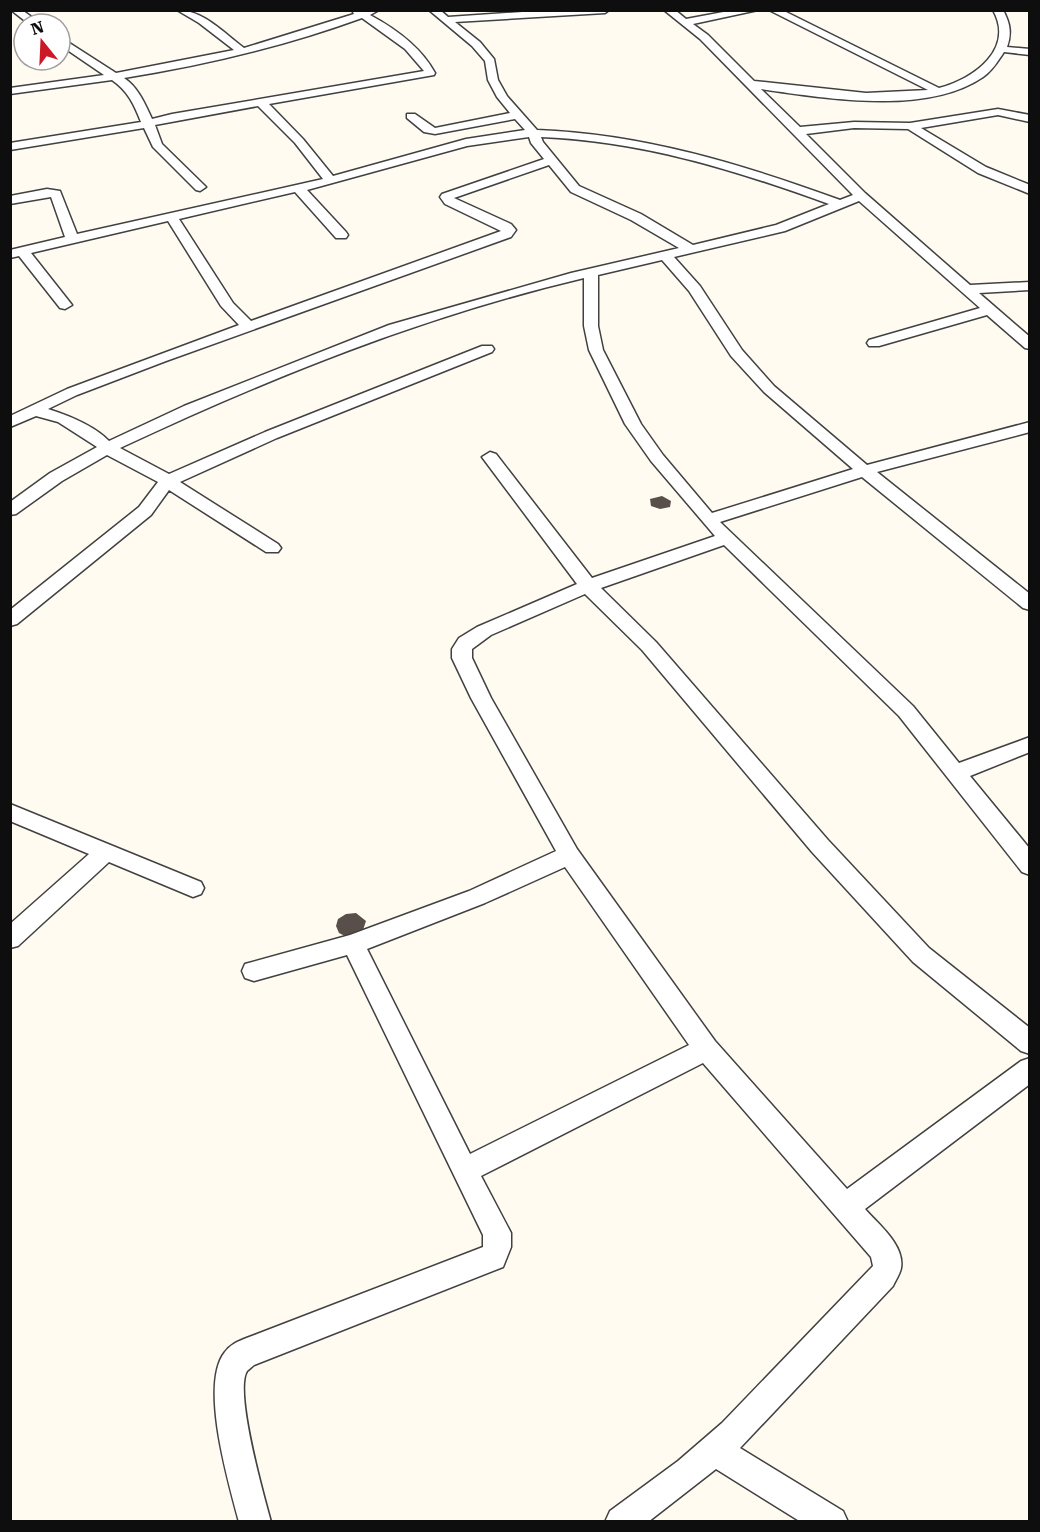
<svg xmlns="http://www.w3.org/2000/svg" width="1040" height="1532" viewBox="0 0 1040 1532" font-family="'Roboto Serif',serif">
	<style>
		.building { fill: #584f4a }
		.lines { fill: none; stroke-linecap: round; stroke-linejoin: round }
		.street-casing { stroke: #414141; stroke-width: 3 }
		.street { fill: #fff; fill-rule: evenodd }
	</style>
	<rect width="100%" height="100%" fill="#fffbf0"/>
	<!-- building -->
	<g class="building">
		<path d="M662 496 671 501 670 507 660 509 651 506 650 499Z"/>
		<path d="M356 913 366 921 362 933 347 937 339 933 336 926 338 919 346 914Z"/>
	</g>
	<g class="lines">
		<defs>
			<g id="street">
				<path d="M11 10H22L41 24H29Z"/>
				<path d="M177 10C203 10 224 33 244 48L354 14 352 10H379L370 15C396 29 421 47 435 73L434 75 269 104 303 139 333 176 466 139 525 130 515 119 435 134 424 132 407 118V114H415L435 128 510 113 497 97 488 80 485 61 472 46 429 10H440L448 17 551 10H609L605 13 455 22 480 42 494 59 498 80 507 96 537 130C643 134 741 164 840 200L853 195 700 39 664 10H675L686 19 734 10H758L693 24 708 35 754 81 866 93 928 90 769 10H782L939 88C974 79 1015 49 993 10H1003C1010 23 1012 33 1007 47L1030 49V55L1004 52C998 61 992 71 983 77 926 116 825 98 761 89L800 127 854 122 910 123 998 109 1030 115V122L998 115 921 128 986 167 1030 185V194L978 173 908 129 854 128 806 134 865 193 970 285 1030 282V290L979 293 1030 337V349L1025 348 987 315 879 346H869L867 343 869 340 980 308 859 201 785 231 674 257 700 286 742 350 774 386 867 465 1030 422V432L877 472 1030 594V610L1023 608 862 477 720 522 913 706 959 763 1030 737V752L970 776 1030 849V875L1022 872 899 716 724 545 601 588 656 642 828 840 929 948 1030 1028V1054L1021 1051 913 962 812 852 642 650 585 594 491 635 472 649V658L491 698 577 849 715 1041 847 1189 1021 1061 1030 1058V1084L865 1209C878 1224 905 1245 901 1268 900 1274 895 1281 893 1286L740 1448 843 1511 848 1522H801L716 1469 648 1522H605L610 1511 678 1461 722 1423 873 1266 871 1257 703 1063 481 1176 511 1233V1247L503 1267 254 1365C253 1366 248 1370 247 1371 234 1392 264 1496 271 1522H239C229 1484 199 1384 225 1352 230 1345 237 1342 244 1339L483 1247V1235L347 955 254 981 245 978 242 971 245 964 350 935 469 891 556 851 471 698 452 658V649L459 638 477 627 577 584 482 457 490 452 496 454 592 578 715 536 651 461 625 424 589 350 584 326V278C423 316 269 378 120 448L169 474 265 432 482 346H492L494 349 492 352 277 438 180 482 278 544 281 548 278 552H266L169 490 151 515 17 624 10 626V610L139 507 158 482 107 455 62 481 16 514 10 515V502L50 473 97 447 58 422 36 416 10 427V416L67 389 239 325 221 306 168 221 31 253 72 305 65 309 60 308 19 256 10 258V250L65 237 51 197 10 204V196L47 189 60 191 77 234 323 179 295 143 258 106 155 125 162 144 206 187 200 191 196 190 153 147 144 128 10 150V143L141 122C134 104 128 91 112 80L10 94V88L104 75 60 45V37L116 73 234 50 199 23ZM362 18 405 49 424 71 172 114 152 119C145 104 138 87 124 78 205 65 285 46 362 18ZM529 137 531 143 544 159 442 194 440 197 445 204 501 231 251 321 233 303 179 219 295 192 336 238H346L348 235 346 232 307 190 467 146ZM541 137C642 141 735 170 829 204L776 225 693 245 641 214 579 186 543 142ZM549 165 571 192 631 220 679 248 571 273 389 325 184 406 109 441C93 425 70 416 48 409L77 395 166 361 511 237 516 230 511 224 454 198ZM662 260 689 291 731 356 764 392 853 469 712 513 663 455 641 424 603 350 598 326V275ZM565 867 689 1045 470 1154 367 949 485 903Z"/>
				<path d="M10 804 201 882 204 888 201 894 193 897 109 862 18 946 10 948V924L89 854 10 821Z"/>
			</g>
		</defs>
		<!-- street casing -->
		<use href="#street" class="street-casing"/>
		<!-- street -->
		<use href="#street" class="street"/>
	</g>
	<!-- border -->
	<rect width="1040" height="1532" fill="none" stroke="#0e0e0e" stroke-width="24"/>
	<!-- north arrow -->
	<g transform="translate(42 42) rotate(342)"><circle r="28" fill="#ffffff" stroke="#9f9f9f" stroke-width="1.5"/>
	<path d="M0-4.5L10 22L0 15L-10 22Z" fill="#cc1928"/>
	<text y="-9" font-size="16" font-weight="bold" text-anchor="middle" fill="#0e0e0e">N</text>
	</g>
</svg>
